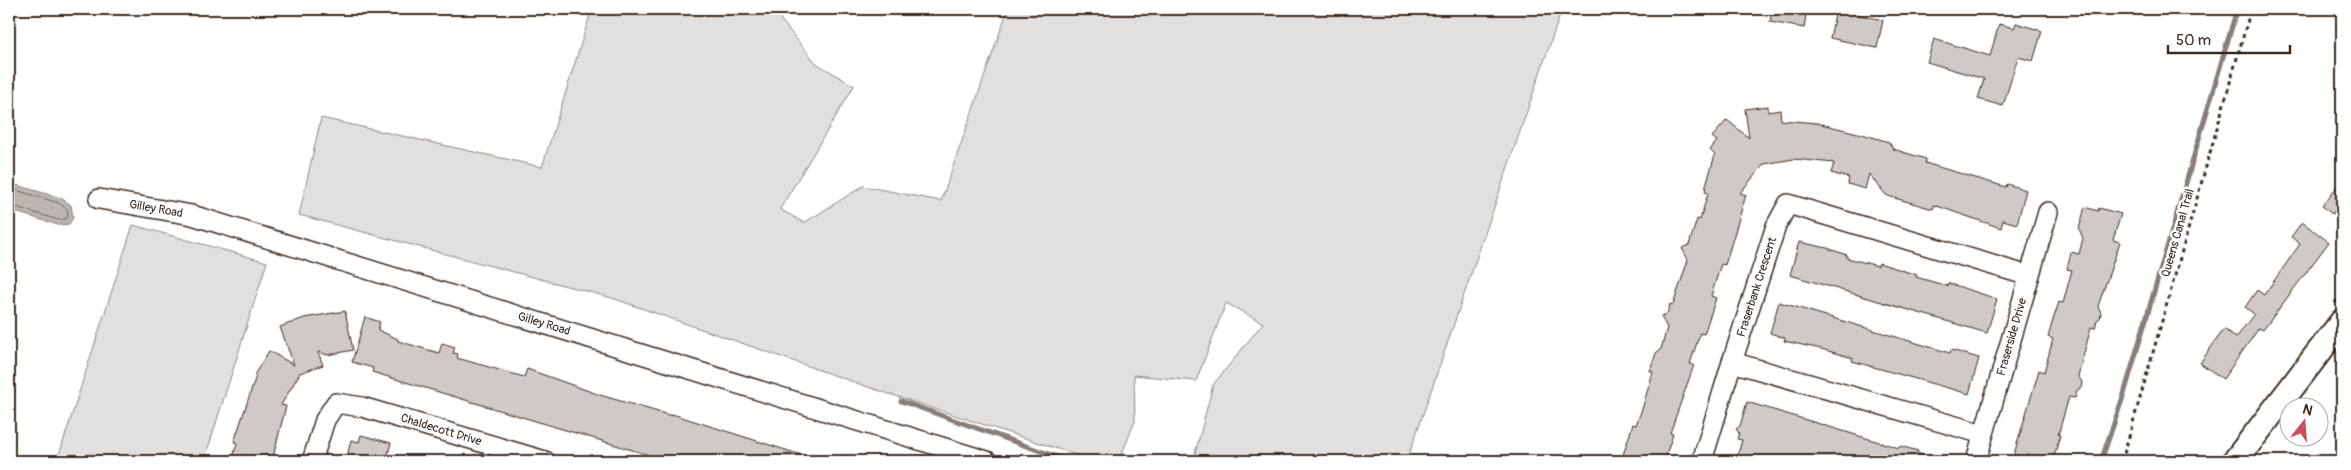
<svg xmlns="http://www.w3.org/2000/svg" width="2351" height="470" viewBox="0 0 2351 470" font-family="Pangolin,sans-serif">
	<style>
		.green { fill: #e2e0de; stroke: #8e857e }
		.water { fill: #bcb6b3; stroke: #887e77 }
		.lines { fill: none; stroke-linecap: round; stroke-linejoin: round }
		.shore { stroke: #6f625a; stroke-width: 1 }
		.stream { stroke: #887e77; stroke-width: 5 }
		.building { fill: #cfcac7; stroke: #3b2a1e }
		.minor-casing { stroke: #3b2a1e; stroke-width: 22 }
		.major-casing { stroke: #3b2a1e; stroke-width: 28 }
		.path { stroke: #3b2a1e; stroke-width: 3; stroke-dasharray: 4 4; stroke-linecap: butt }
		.minor { stroke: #fff; stroke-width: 19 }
		.major { stroke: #fff; stroke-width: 24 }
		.labels { text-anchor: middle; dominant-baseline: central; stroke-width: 5; stroke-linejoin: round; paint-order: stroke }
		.street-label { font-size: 12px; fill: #3b2a1e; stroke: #fff }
	</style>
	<rect width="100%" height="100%" fill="#fff"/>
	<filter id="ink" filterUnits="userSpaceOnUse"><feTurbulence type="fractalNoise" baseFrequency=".02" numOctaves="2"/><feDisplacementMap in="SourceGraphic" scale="10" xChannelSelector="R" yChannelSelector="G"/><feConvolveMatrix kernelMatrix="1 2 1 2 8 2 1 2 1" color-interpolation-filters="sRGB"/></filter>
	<g filter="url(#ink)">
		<!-- green -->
		<g class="green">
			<path d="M592 9H772L816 63 854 86 780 209 804 223 863 186 941 201 1008 9H1562L1409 455 1375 461H1193L1213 385 1263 323 1226 303 1196 381 1134 375 1135 421 1119 461H1095L865 386 612 298 299 215 321 118 542 167Z"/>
			<path d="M133 225 267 262 204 461H57Z"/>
		</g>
		<!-- water -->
		<path class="water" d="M9 183 61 198 71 205 73 218 69 224 58 225 9 210Z"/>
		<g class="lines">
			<!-- shore -->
			<path class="shore" d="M9 188 59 203 67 209 68 216 66 219 58 220 9 205"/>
			<!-- stream -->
			<g class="stream">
				<path d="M901 401 1068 461"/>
				<path d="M2101 461 2124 394 2237 9"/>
			</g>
		</g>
		<!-- building -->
		<g class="building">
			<path d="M1772 9H1807L1804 28 1770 22Z"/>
			<path d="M1836 10 1883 20 1877 48 1830 38Z"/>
			<path d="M2016 23 2042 31 2033 61 2018 57 2003 106 1978 99 1984 79 1927 62 1934 39 1990 56 1999 24 2014 28Z"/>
			<path d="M1768 106V112L1780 110 1781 120 1817 123 1862 134 1889 142 1893 149 1926 159 1925 163 2006 187 2007 184 2026 190 2017 224 2003 220 2001 228 1934 205 1933 209 1891 197 1886 195 1869 174 1865 189 1848 184 1849 178 1831 173 1834 163 1794 159 1764 164 1740 193 1746 195 1725 265 1721 264 1711 296 1716 298 1704 334 1700 333 1690 364 1694 365 1670 433 1673 434 1664 461H1621L1633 424 1636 425 1642 409 1653 372 1650 371 1656 353 1661 349 1667 328 1661 316 1667 314 1670 304 1673 305 1688 260 1682 248 1689 245 1697 219 1700 220 1708 193 1705 192 1706 185 1715 155 1710 150 1717 141 1712 137 1727 120 1749 138 1745 109Z"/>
			<path d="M2342 180V201L2332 214 2322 206Z"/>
			<path d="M2085 207 2098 211 2099 208 2121 214 2113 240 2120 242 2098 306 2101 313 2100 318 2097 320 2095 328 2091 327 2078 376 2082 382 2081 388 2077 390 2075 398 2069 397 2058 435H2060L2053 461H2012L2039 370 2044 372 2053 339 2048 337 2053 320 2059 302 2063 303 2072 270 2067 269 2071 252 2079 254 2083 238 2079 229Z"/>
			<path d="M2302 222 2329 242 2263 330 2259 328 2223 379 2200 363 2224 329 2236 338 2254 314 2245 307 2257 290 2264 295 2300 244 2291 237Z"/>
			<path d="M1799 242 1827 248 1847 255V258L1878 266 1879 263 1917 275 1916 277 1947 286 1948 283 1997 299 1987 333 1790 275Z"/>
			<path d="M1779 302 1950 353 1951 350 1979 358 1969 394 1852 361 1853 358 1821 349 1784 341 1785 338 1770 333Z"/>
			<path d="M345 311 353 350 328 355 318 352 323 365 300 373 281 405 286 406 272 461H232L237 443 234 442 256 376 254 375 269 351 294 365 280 327 304 318Z"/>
			<path d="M365 317 380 322 378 330 398 339V341L439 353 442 343 455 347 453 353 458 354 457 358 524 377 527 369 600 395 672 416V414L811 458V461H688L672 456 669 461 372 372 373 368 352 362Z"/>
			<path d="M1747 402 1899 448 1900 446 1918 451 1917 453 1932 458V461H1825L1807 456V461H1736L1742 440 1737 439 1739 433 1736 429 1740 426Z"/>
			<path d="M361 435 391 443 386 461H346L351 440 359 442Z"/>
		</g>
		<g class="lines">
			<defs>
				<g id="minor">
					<path d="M99 199 192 215 987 461"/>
					<path d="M1983 434 1732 362 1776 226 1788 204 2029 276"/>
					<path d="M312 461 325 420 336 403 362 407 545 461"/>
					<path d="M1702 461 1732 362"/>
					<path d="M1976 461 2048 212"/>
				</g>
				<path id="major" d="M2235 461 2342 322"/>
			</defs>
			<!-- minor casing -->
			<use href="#minor" class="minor-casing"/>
			<!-- major casing -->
			<use href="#major" class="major-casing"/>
			<!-- path -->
			<g class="path">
				<path d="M2335 303 2342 294"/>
				<path d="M2122 461 2251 9"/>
				<path d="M2212 461 2216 456"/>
			</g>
			<!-- minor -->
			<use href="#minor" class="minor"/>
			<!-- major -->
			<use href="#major" class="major"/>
		</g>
	</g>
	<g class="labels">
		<!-- street labels -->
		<g class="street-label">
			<text transform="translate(156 209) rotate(10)">Gilley Road</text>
			<text transform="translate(2178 233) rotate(-74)">Queens Canal Trail</text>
			<text transform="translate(1757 287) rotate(-72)">Fraserbank Crescent</text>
			<text transform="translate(544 324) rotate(17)">Gilley Road</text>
			<text transform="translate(2012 337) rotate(-74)">Fraserside Drive</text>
			<text transform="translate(441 430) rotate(17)">Chaldecott Drive</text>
		</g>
	</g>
	<!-- margin -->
	<rect width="2351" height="470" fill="none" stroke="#fff" stroke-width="30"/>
	<rect x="15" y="15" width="2321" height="440" fill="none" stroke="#3b2a1e" stroke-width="2" filter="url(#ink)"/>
	<!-- north arrow -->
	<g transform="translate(2304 422) rotate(17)"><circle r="24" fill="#ffffff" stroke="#b1aaa5"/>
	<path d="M0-4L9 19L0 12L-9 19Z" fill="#d1495b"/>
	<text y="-8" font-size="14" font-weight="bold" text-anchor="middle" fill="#3b2a1e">N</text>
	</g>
	<!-- scale -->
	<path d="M2168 45v8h122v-8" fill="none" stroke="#3b2a1e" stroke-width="2.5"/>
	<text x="2176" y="45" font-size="15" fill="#3b2a1e" stroke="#ffffff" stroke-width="4" paint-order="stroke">50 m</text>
</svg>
